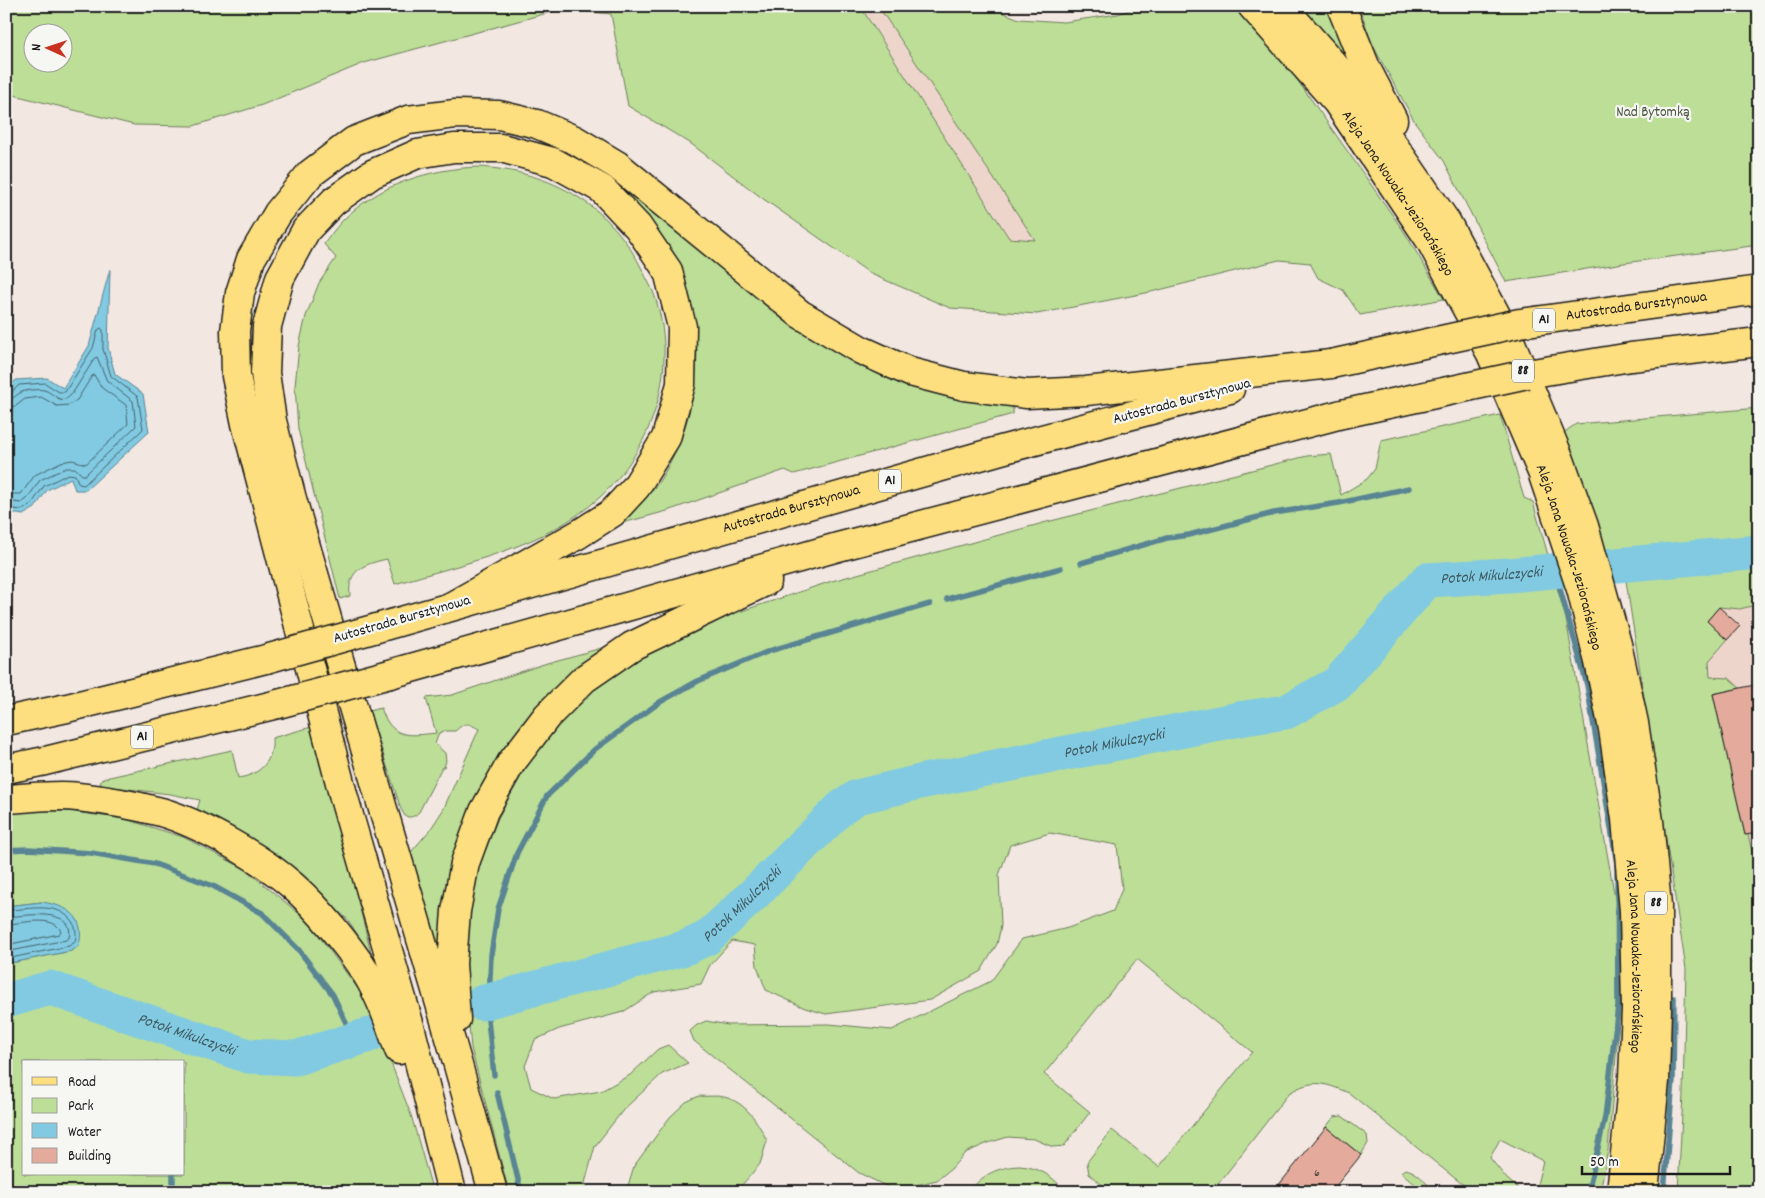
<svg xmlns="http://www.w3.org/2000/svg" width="1765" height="1198" viewBox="0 0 1765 1198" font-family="Dekko,sans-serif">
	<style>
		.built { fill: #eed5cc }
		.green { fill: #bcde97; stroke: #6c7d5a; fill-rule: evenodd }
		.water { fill: #81cae2; stroke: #598493 }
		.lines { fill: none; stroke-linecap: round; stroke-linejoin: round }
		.shore { stroke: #44626b; stroke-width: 1 }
		.stream { stroke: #598493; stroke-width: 5.5 }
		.river { stroke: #81cae2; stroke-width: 35 }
		.building { fill: #e4ab9c; stroke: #1c1c1c }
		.primary-casing { stroke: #1c1c1c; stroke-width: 31 }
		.highway-casing { stroke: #1c1c1c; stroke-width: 31 }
		.primary { stroke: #fedf80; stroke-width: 28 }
		.highway { stroke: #fedf80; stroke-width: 28 }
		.highway-bridge-casing { stroke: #1c1c1c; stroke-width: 31; stroke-linecap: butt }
		.highway-bridge { stroke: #fedf80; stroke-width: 28 }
		.labels { text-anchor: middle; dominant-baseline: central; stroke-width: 4.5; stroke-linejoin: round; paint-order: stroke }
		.number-label { font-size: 12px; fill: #4e403c }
		.shield { fill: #f6f6f2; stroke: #5d5d5c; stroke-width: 1 }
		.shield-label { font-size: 14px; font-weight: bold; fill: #1c1c1c }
		.park-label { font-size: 15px; fill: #4c5641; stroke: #f6f6f2 }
		.street-label { font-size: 15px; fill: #1c1c1c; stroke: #f6f6f2 }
		.water-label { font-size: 16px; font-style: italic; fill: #3f5961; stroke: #f6f6f2 }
	</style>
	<rect width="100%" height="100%" fill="#f2e7e1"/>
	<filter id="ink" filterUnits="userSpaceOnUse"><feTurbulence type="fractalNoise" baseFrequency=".02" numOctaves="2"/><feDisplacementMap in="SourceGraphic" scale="10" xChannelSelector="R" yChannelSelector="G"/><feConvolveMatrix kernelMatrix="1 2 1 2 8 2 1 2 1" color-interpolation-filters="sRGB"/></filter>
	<g filter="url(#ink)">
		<!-- built -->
		<g class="built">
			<path d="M860 6H878L1036 240 1009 238Z"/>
			<path d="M1759 594V955L1683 614Z"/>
		</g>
		<!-- green -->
		<g class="green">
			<path d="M6 6H860L1009 238 1035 240 878 6H987L1019 19 1064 22 1118 14 1140 6H1236L1277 51 1405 233 1444 299 1360 315 1343 290 1318 278 1310 263 1279 260 1151 292 1037 314 950 308 871 274 762 198 690 143 628 106 611 14 562 9 364 63 262 105 193 126 134 125 6 93ZM32 32H62V62H32Z"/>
			<path d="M1302 6H1329L1349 62Z"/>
			<path d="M1359 6H1759V245L1624 263 1506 282 1444 161 1415 122 1372 44Z"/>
			<path d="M478 167C514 169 548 178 578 197 606 214 629 242 643 271 646 278 651 286 654 294 680 366 654 448 599 498 543 548 464 563 395 584L387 559C365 564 347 569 350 596L340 599 298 429 295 386 299 346 306 316 319 283 336 258 324 244C329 237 335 229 341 222 377 185 428 169 478 167Z"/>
			<path d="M624 188 782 317 838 353 881 374 973 400 1013 407V414L794 474 785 470 667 511 619 524C633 510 649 497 660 480 703 412 711 320 670 249 657 227 640 208 622 191Z"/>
			<path d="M1759 408V549L1607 560 1562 438 1566 431 1576 424Z"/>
			<path d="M1500 415 1524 498 1533 502 1566 619 1616 904 1623 975 1608 1150 1600 1192H1535L1543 1161 1500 1139 1490 1158 1507 1179 1518 1188V1192H1472L1349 1093C1324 1083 1314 1078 1289 1093L1212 1192H1111L1089 1174 1087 1162 1112 1130 1159 1167 1252 1052 1137 959 1044 1074 1090 1112 1064 1146 1053 1147 1034 1139 1008 1137 988 1143 965 1153 951 1169 937 1180 894 1190 859 1173 694 1041 690 1031 697 1025 706 1021 728 1025 829 1024 892 1030 991 981 1022 939 1068 928 1113 911 1122 889 1117 845 1050 833 1010 845 999 875 1001 926 997 944 981 971 930 1000 826 1014 805 1008 766 990 757 966 755 945 732 941 710 965 701 984 654 992 623 1012 559 1029 535 1040 525 1066 531 1088 554 1099 601 1091 630 1075 658 1049 668 1045 688 1063 662 1074 624 1109 595 1146 585 1183 589 1192H509L471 1048 464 971 466 921 478 869 498 818 535 751 579 699 640 656 727 616 832 581 1043 523 1307 456 1331 454 1341 495 1367 479 1375 469 1381 440Z"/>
			<path d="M1759 560V604L1740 609 1719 607 1707 621 1727 640 1709 661 1710 677 1729 678 1740 688 1713 694 1745 835 1748 834 1759 883V953L1750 957 1759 966V1192H1678L1683 1094 1686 969 1625 574 1667 567Z"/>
			<path d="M609 646 567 678 526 719 504 748 484 781 469 813 443 909 438 951 410 857 411 852 430 830 443 810 479 729C466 722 466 722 455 731H444L439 733 435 744 445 753 446 761 444 767H442L419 812C414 817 411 818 405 816L401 809 369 711 381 708C392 739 407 736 436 733L426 698 452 695 547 663Z"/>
			<path d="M315 726 372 957 348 920 279 856 231 827 197 810 200 800 170 794 104 786 100 784 101 780 105 778 232 750 238 778C260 775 274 761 272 738Z"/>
			<path d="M6 811H66L125 819 183 837 245 869 308 921 367 1001 411 1115 433 1192H6V964L71 951 42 902 6 906ZM24 1062H184V1174H24Z"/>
			<path d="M699 1096C707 1097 716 1095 724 1097 746 1102 758 1122 767 1141L760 1164 736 1192H628L627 1189 634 1166 670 1117 686 1102Z"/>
			<path d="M1342 1116 1367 1135 1368 1143 1361 1155 1326 1127 1334 1117Z"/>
			<path d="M1019 1166C1038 1167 1054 1176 1065 1192H969C981 1175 998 1167 1019 1166Z"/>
			<path d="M1405 1169C1414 1170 1422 1178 1428 1185L1427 1192H1424L1401 1172Z"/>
		</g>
		<!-- water -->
		<g class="water">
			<path d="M110 269 108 348 115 374 143 394 149 432 86 490H75L71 478 47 490 35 508 23 515 6 512V390L16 380 47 378 63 388 89 346Z"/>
			<path d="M42 902C68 906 86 916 79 946L71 951 6 964V906Z"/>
		</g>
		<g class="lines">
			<!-- shore -->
			<g class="shore">
				<path d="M6 394 11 393 19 385 45 383 59 392H65L93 348 98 330 101 328 103 330V349L111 376 138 397 143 429 84 485 79 484 75 475 68 474 44 486 31 505 22 510 6 508"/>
				<path d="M6 400C13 399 15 396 20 393 24 390 39 389 44 390 55 393 60 407 72 394L95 358 97 357 107 381 133 401 136 426 85 475H82L75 468H66L40 480 27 499 21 503 6 501"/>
				<path d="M6 407 16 406 25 399 41 397 57 406 69 405 77 400 92 376 94 375 102 388 126 405 128 424 86 464 72 460 61 462 35 475 21 494H6"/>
				<path d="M6 910C28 910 59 900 73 923 77 930 76 935 75 942L69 946 6 959"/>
				<path d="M6 917C22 916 77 906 69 938L66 940 6 952"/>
				<path d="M6 924C22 924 53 914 61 931L59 934 6 945"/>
			</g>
			<!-- stream -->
			<g class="stream">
				<path d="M1081 563 1167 538 1189 535 1274 513 1339 503 1409 488"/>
				<path d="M1555 571 1587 685 1617 864 1618 1006 1605 1117 1588 1192"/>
				<path d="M947 599 1061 568"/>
				<path d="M6 850 28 849 91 853 155 864 213 886 262 913 298 949 333 995 354 1040"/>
				<path d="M489 1001 491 955 498 909 517 853 547 796 595 749 660 702 698 681 769 651 930 604"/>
				<path d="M486 1002 494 1075"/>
				<path d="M497 1092 521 1192"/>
				<path d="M173 1192V1174"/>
				<path d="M1664 1192 1673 1080 1674 998"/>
			</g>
			<!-- river -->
			<g class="river">
				<path id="s1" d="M6 1001 50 988 248 1056 296 1058 369 1035"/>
				<path id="s2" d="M481 1003 685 948 707 938 749 899 842 807 857 797 924 781 1245 718 1286 712 1338 683 1427 580 1509 575 1759 552"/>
			</g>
		</g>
		<!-- building -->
		<g class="building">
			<path d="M1719 607 1740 626 1727 640 1707 621Z"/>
			<path d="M1759 684V833L1745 835 1713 694Z"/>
			<path d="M1326 1127 1361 1155 1331 1192H1273Z"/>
		</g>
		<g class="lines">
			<defs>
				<g id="primary">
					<path id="s3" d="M1252 6 1337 102 1430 240 1491 354 1542 472 1581 589 1599 662 1613 729 1626 819 1634 911 1636 1009 1633 1077 1621 1192"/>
					<path d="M1282 6 1354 88 1447 223 1511 343 1560 460 1584 526 1617 644 1634 723 1649 821 1657 906V1008L1655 1081 1644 1192"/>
					<path d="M1341 6 1366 68 1393 120"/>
				</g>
				<g id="highway">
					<path d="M1527 374 1631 357 1759 342"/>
					<path d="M452 606 579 534 612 513 636 487 666 438 681 384 682 327 668 271 638 227 602 189 553 162 501 148H454L417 154 372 174 334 201 306 230 280 278 267 326 265 373 272 421 292 499 458 1065 493 1192"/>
					<path id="s4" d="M377 628 1001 450 1230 389"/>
					<path d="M390 674 838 547 1342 414"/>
					<path d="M6 721 67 708 266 659"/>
					<path d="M6 769 45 761 278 704"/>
					<path d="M6 799C30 798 55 794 78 797 106 800 134 805 161 812 202 824 261 858 293 886 319 909 347 944 366 973 381 997 390 1024 399 1050"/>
					<path d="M456 1019 452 964 456 911 465 863 484 811 511 763 547 716 584 679 632 646 767 581"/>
					<path d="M452 1192 411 1030 344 798 246 424 236 376 235 331 240 293 251 259 278 213 310 174 354 141 408 120 455 114 499 115 537 124 575 140 617 165 800 314 861 350 910 372 964 386 1027 394 1086 391 1331 364"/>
				</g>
			</defs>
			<!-- primary casing -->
			<use href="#primary" class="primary-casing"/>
			<!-- highway casing -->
			<use href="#highway" class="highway-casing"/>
			<!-- primary -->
			<use href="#primary" class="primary"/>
			<!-- highway -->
			<use href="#highway" class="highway"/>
			<defs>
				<g id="highway-bridge">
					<path id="s5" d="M1331 364 1520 323 1759 290"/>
					<path d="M1342 414 1527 374"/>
					<path d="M266 659 377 628"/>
					<path d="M278 704 390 674"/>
				</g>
			</defs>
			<!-- highway-bridge casing -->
			<use href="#highway-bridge" class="highway-bridge-casing"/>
			<!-- highway-bridge -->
			<use href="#highway-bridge" class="highway-bridge"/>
		</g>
	</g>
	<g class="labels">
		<!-- number labels -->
		<g class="number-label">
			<text x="1317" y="1173">6</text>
		</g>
		<!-- shield labels -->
		<g class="shield">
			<rect x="1533" y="308.5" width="22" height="23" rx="4"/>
			<rect x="1512" y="359.5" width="22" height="23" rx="4"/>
			<rect x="879" y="469.5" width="22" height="23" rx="4"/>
			<rect x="131" y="725.5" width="22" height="23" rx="4"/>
			<rect x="1645" y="891.5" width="22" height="23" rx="4"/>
		</g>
		<g class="shield-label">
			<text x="1544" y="320">A1</text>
			<text x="1523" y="371">88</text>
			<text x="890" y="481">A1</text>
			<text x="142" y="737">A1</text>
			<text x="1656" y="903">88</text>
		</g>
		<!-- park labels -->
		<g class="park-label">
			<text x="1653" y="113">Nad Bytomką</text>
		</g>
		<!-- street labels -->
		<g class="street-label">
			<text stroke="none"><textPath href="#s3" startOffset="238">Aleja Jana Nowaka-Jeziorańskiego</textPath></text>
			<text stroke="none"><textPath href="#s5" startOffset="311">Autostrada Bursztynowa</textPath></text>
			<text transform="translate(1182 402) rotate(-15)">Autostrada Bursztynowa</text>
			<text stroke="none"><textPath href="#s4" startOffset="431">Autostrada Bursztynowa</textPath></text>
			<text stroke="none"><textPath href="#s3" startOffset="642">Aleja Jana Nowaka-Jeziorańskiego</textPath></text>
			<text transform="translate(402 620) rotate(-16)">Autostrada Bursztynowa</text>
			<text stroke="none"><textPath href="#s3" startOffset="1048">Aleja Jana Nowaka-Jeziorańskiego</textPath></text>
		</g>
		<!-- water labels -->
		<g class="water-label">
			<text stroke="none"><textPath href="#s2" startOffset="1139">Potok Mikulczycki</textPath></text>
			<text stroke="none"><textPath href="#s2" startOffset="704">Potok Mikulczycki</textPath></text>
			<text stroke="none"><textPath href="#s2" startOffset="284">Potok Mikulczycki</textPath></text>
			<text stroke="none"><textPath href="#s1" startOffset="190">Potok Mikulczycki</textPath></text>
		</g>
	</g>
	<!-- margin -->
	<rect width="1765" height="1198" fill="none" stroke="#f6f6f2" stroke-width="25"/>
	<rect x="12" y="12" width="1740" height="1173" fill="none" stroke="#1c1c1c" stroke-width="2" filter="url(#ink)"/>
	<!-- legend -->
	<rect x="22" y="1060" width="162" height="115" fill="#f6f6f2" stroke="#9f9f9c"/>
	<rect x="32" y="1077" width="25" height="8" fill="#fedf80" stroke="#9f9f9c"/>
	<text x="68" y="1086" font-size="15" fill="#1c1c1c">Road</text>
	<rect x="32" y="1098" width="25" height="15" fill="#bcde97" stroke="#9f9f9c"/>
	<text x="68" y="1110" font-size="15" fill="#1c1c1c">Park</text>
	<rect x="32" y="1123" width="25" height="15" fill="#81cae2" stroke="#9f9f9c"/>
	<text x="68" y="1136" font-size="15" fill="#1c1c1c">Water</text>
	<rect x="32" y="1148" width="25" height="15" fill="#e4ab9c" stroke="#9f9f9c"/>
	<text x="68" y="1160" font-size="15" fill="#1c1c1c">Building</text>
	<!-- north arrow -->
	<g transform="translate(48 48) rotate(273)"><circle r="24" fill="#f6f6f2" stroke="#9f9f9c"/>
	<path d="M0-4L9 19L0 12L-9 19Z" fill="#c8321e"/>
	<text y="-8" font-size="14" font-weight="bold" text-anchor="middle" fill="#1c1c1c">N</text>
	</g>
	<!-- scale -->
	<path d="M1582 1166v8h148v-8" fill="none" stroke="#1c1c1c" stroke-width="2.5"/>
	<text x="1590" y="1166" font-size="15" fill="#1c1c1c" stroke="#f6f6f2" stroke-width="4" paint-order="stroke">50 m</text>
</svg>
